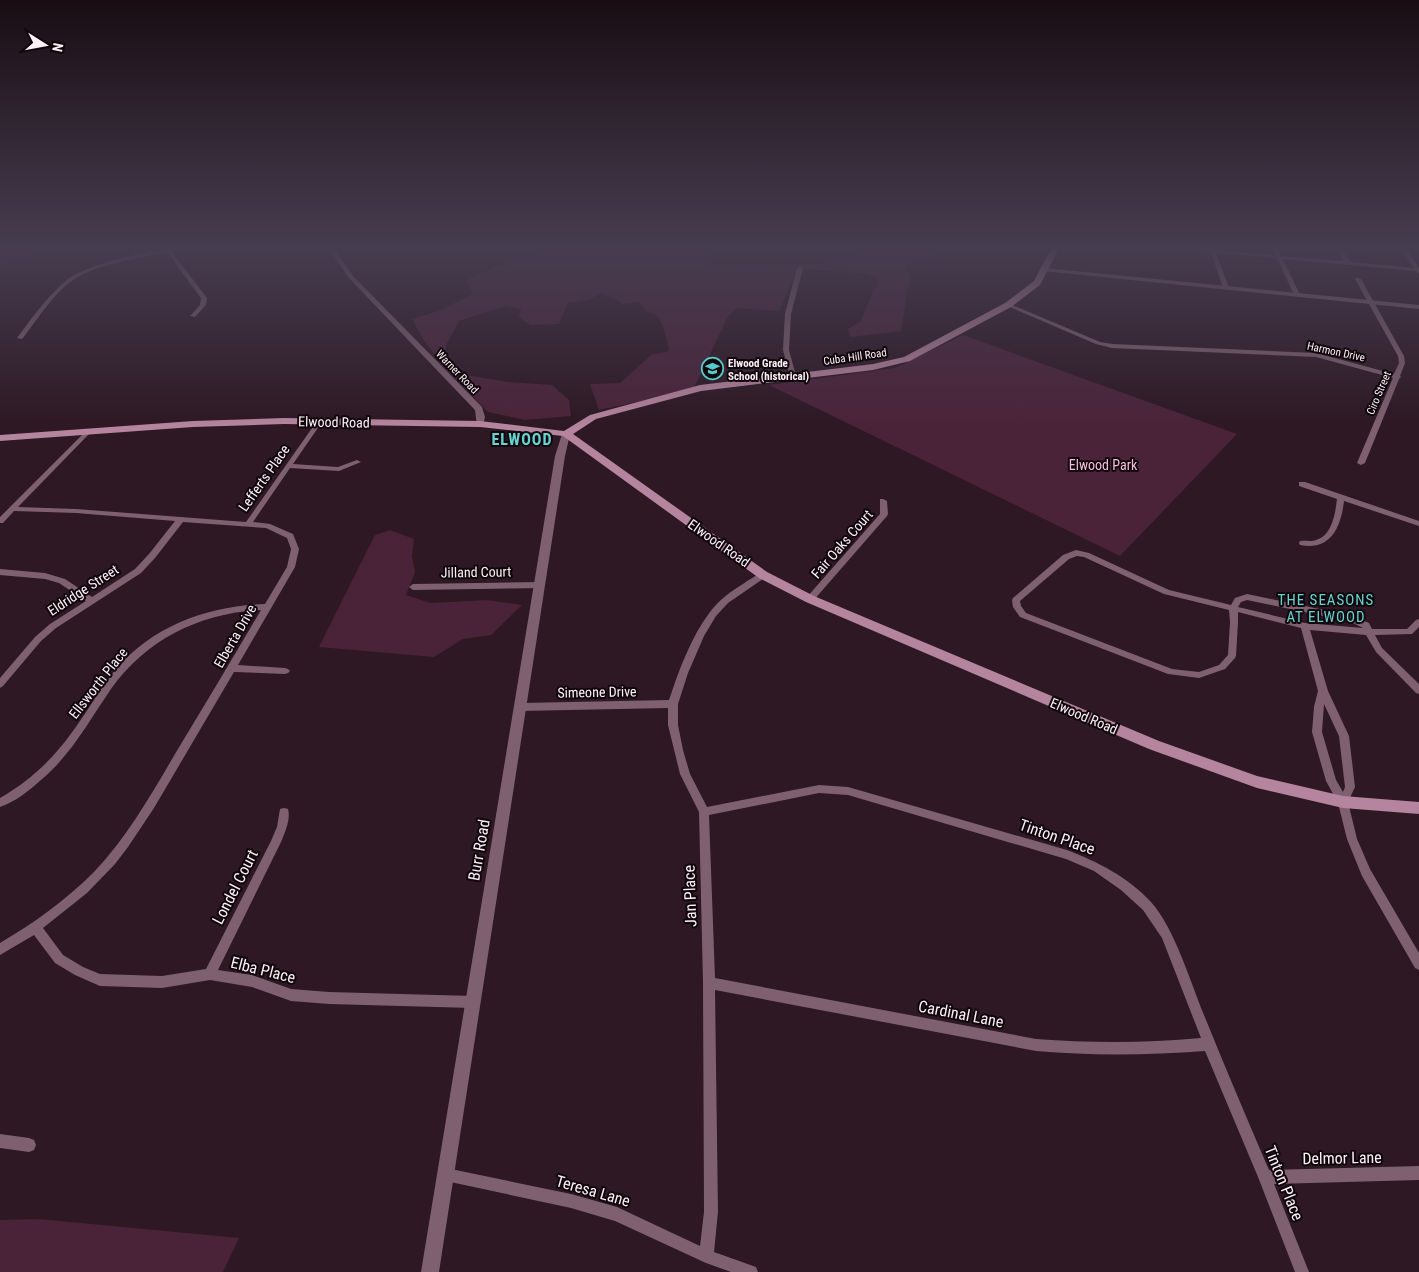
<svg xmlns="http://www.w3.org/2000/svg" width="1419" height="1272" viewBox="0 0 1419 1272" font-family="'Roboto Condensed',sans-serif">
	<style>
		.green { fill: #4a2339 }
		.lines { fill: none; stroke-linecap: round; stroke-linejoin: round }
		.minor { fill: #7f6070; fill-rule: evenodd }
		.tertiary { fill: #7f6070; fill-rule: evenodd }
		.secondary { fill: #b5849e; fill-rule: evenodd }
		.labels { text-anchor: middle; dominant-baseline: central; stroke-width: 4; stroke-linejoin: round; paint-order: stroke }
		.far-street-label { font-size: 11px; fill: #ffeff7; stroke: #0f070b }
		.far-poi-label { font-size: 11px; font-weight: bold; fill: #ffeff7; stroke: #0f070b; text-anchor: start }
		.street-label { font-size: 14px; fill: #ffeff7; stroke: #0f070b }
		.park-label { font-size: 14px; fill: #fbbede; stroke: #0f070b }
		.neighbourhood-label { font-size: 15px; letter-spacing: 1px; fill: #66d3d0; stroke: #0f070b }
		.far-district-label { font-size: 16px; font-weight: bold; letter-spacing: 1px; fill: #66d3d0; stroke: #0f070b }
		.near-street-label { font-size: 16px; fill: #ffeff7; stroke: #0f070b }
	</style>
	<rect width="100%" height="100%" fill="#2d1823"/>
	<!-- green -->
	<g class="green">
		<path d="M0 248H69L20 258 0 266Z"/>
		<path d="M562 248H714L710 265 818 264 882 248H955V250L946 254 918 259 904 268 910 276 901 331 851 337 848 329 860 322 877 283V277L863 273 797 269 779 311 737 308 728 316 693 390 599 410 590 384 620 383 651 355 669 351C668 344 663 323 658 317 649 310 648 317 640 302L622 304 616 299 600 293 590 300 568 303 559 324 530 325 519 317 521 309 505 306 459 321 447 343 444 356 466 375 508 382 552 385 569 400 571 416 525 420 488 412 447 370 425 342 412 319 441 310 473 294 466 280 498 266Z"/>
		<path d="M963 335 1237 434 1120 556 769 385 895 368Z"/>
		<path d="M390 530 414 539 412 556 415 572 406 595 430 603 487 600 522 605 491 635 463 639 434 657 319 647 375 535Z"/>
		<path d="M39 1219 239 1238 223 1272H0V1220Z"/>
	</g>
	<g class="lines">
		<!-- minor -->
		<g class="minor">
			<path d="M171 248H181L171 251 207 298 206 305 195 317 190 316 200 305 201 298 167 252C141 258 101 263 78 277 56 289 38 319 22 339L17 338C32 318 48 295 68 279 85 265 148 251 171 248Z"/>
			<path d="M474 248H483L471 251V249Z"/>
			<path d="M1179 248H1215V250L1276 255 1272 248H1278L1281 256 1344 261 1336 248H1342L1350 262 1414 268 1400 248H1406L1419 268V274L1416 271 1283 259 1300 295 1297 297 1294 295 1277 258 1216 253 1229 288 1226 290 1223 288 1211 252 1182 250Z"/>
			<path d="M800 266 803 268 791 314 789 350 796 376 793 378 790 376 783 350 785 314 797 268Z"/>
			<path d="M1356 278 1361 279 1404 356 1405 363 1400 376 1401 377 1399 379 1365 463 1361 465 1357 463 1393 378 1316 357 1112 348 1096 344 1005 305 1010 304 1100 342 1112 344 1316 353 1394 374 1399 363 1398 356 1355 279Z"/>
			<path d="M319 420 322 422 293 464 338 467 357 460 361 462 339 471 290 468 253 522 270 524 293 534 299 549 295 567 238 665 285 668 288 669 290 671 288 673 285 674 234 672 154 808 128 847 115 864 87 893 43 928 63 955 83 967 100 974 162 976 206 969 271 841 277 827 280 809 284 808 288 809C291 819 285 832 281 842L218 970 252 975 291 989 329 992 473 996 477 998 479 1002 477 1006 473 1008 329 1004 291 1001 252 987 210 980 162 988 100 986 75 975 55 963 34 935 0 955V943C34 923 66 900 94 872 127 837 151 795 175 754 204 706 233 658 261 610 200 613 147 639 111 689 89 721 71 755 41 780 30 790 15 802 0 807V798C28 782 51 761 70 735 86 714 99 690 116 669 154 625 208 606 265 604L287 567 291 549 287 538 266 528 183 522 155 558 141 573 56 628 41 641 3 686 0 688V678L35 637 50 624 86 601 59 583 45 579 0 575V569L45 573 65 579 92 597 135 569 149 554 175 521 76 513 14 511 3 523H0V517L87 430H91V432L18 507 76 509 246 522 317 421Z"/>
			<path d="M1299 482H1305L1419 521V526L1344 501C1341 527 1331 551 1300 545L1299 543 1300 541C1305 540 1311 542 1316 540 1333 535 1335 513 1337 499L1299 486Z"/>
			<path d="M880 499H883L887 501 888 514 887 516 813 601H807L806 599 807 597 880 514Z"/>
			<path d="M1076 550 1089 553 1169 590 1231 605 1235 598 1247 594 1353 616 1369 623 1372 629H1407L1416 620 1419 619V627L1412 634 1375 635 1382 648 1419 684V694L1416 693 1376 652 1366 635 1310 630 1328 691 1349 736 1355 787 1348 802 1357 839 1370 869 1419 953V970L1415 968 1362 876 1347 839 1338 803 1326 781 1312 732 1314 707 1318 691 1301 628 1238 612V622L1236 656 1235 658 1225 669 1199 678 1168 674 1020 617 1013 607 1012 600 1013 598 1063 555ZM1077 556 1084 557 1164 594 1229 610 1230 622 1228 655 1219 665 1199 672 1172 669 1026 613 1021 606 1020 601 1069 559ZM1247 600 1351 622 1363 628 1305 623 1238 607 1241 602ZM1324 704 1339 736 1345 787 1343 792 1336 780 1322 732Z"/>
			<path d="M763 572 767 575 766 577 728 603 716 616 704 636 688 673 678 704V725L683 750 690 774 707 807 819 785 848 787 1067 850C1098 862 1128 877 1151 902 1175 929 1190 981 1204 1015 1225 1067 1247 1119 1269 1170L1419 1166V1180L1274 1184 1309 1272H1295L1258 1177 1205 1051C1149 1055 1093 1056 1036 1051L715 990 718 1212 714 1252 756 1267 758 1272H731L706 1263 615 1221 571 1208 441 1180 439 1175 441 1170 446 1168 571 1194 617 1207 700 1246 704 1212 703 983 699 812 680 774 668 725V708L521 711 518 710 516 707 518 704 521 703 669 700C679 670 691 637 710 612 719 600 731 591 743 584 749 580 756 575 763 572ZM819 793 848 795 1066 859 1094 871 1121 890 1143 910 1162 938 1201 1038C1146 1043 1091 1043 1036 1039L715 978 709 815Z"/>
			<path d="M539 582 543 585 539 588 413 590 409 587 413 584Z"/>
			<path d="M0 1134 29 1138 34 1140 36 1145 34 1150 29 1152 0 1148Z"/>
		</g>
		<!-- tertiary -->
		<g class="tertiary">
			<path d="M328 248H334L353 276 482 407 485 417 483 426H477L475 410 349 278Z"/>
			<path d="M1045 268 1419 305V309L1043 271 1042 270Z"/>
			<path d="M566 431 570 434 565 456 439 1272H421L555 456 562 434Z"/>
		</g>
		<!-- secondary -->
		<path class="secondary" d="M1051 248H1059L1040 285 1011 307 910 361 873 370 701 391 596 419 573 434 767 572 814 596 1159 741 1257 776 1343 796 1419 802V814L1343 808 1257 788 1149 749 806 602 759 578 563 436 480 427 284 424 193 427 0 441V435L193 421 284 418 480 421 564 431 590 415 700 385 873 364 904 357 1005 303 1034 281Z"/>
	</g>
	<!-- sky -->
	<linearGradient id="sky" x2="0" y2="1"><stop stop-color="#190d13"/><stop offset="0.58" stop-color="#463d50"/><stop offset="1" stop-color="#463d50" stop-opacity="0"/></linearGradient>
	<rect width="1419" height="426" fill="url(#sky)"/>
	<!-- icons -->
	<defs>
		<symbol id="school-ring" viewBox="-11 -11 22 22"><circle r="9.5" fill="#0f070b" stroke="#53cdcb" stroke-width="1.5"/><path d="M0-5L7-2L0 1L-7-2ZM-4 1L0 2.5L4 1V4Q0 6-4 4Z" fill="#53cdcb"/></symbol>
	</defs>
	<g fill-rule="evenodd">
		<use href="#school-ring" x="700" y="356" width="25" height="25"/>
	</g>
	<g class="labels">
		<!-- far-street labels -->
		<g class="far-street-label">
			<text transform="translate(1336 352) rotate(12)">Harmon Drive</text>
			<text transform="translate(855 357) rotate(-8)">Cuba Hill Road</text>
			<text transform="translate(457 372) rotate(46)">Warner Road</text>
			<text transform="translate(1379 393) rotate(-67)">Ciro Street</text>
		</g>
		<!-- far-poi labels -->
		<g class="far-poi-label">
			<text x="728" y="363">Elwood Grade<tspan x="728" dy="13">School (historical)</tspan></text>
		</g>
		<!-- street labels -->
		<g class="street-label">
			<text transform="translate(334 422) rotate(1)">Elwood Road</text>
			<text transform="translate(264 478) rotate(-55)">Lefferts Place</text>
			<text transform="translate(719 543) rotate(35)">Elwood Road</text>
			<text transform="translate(842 544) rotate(-49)">Fair Oaks Court</text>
			<text transform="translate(476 572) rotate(-1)">Jilland Court</text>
			<text transform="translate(83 590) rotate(-33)">Eldridge Street</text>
			<text transform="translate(235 636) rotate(-60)">Elberta Drive</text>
			<text transform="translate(98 683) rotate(-52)">Ellsworth Place</text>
			<text transform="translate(597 692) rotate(-1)">Simeone Drive</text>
			<text transform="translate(1084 716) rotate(23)">Elwood Road</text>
		</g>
		<!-- park labels -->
		<g class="park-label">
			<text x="1103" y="465">Elwood Park</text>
		</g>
		<!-- neighbourhood labels -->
		<g class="neighbourhood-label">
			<text x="1326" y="600">THE SEASONS<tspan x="1326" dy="17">AT ELWOOD</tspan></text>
		</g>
		<!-- far-district labels -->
		<g class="far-district-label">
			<text x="522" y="439">ELWOOD</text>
		</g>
		<!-- near-street labels -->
		<g class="near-street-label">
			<text transform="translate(1057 837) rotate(19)">Tinton Place</text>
			<text transform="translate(479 850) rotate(-80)">Burr Road</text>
			<text transform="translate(235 887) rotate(-63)">Londel Court</text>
			<text transform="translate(690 896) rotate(-92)">Jan Place</text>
			<text transform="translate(263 970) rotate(14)">Elba Place</text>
			<text transform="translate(961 1014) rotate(11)">Cardinal Lane</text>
			<text transform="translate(1342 1158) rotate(-1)">Delmor Lane</text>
			<text transform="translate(1284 1183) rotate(68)">Tinton Place</text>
			<text transform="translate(593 1191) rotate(16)">Teresa Lane</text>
		</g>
	</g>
	<!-- north arrow -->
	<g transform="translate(45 45) rotate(101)" stroke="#0f070b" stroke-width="4" paint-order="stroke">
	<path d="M0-4L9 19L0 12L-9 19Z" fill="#ffeff7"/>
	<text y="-8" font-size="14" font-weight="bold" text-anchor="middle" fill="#ffeff7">N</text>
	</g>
</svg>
